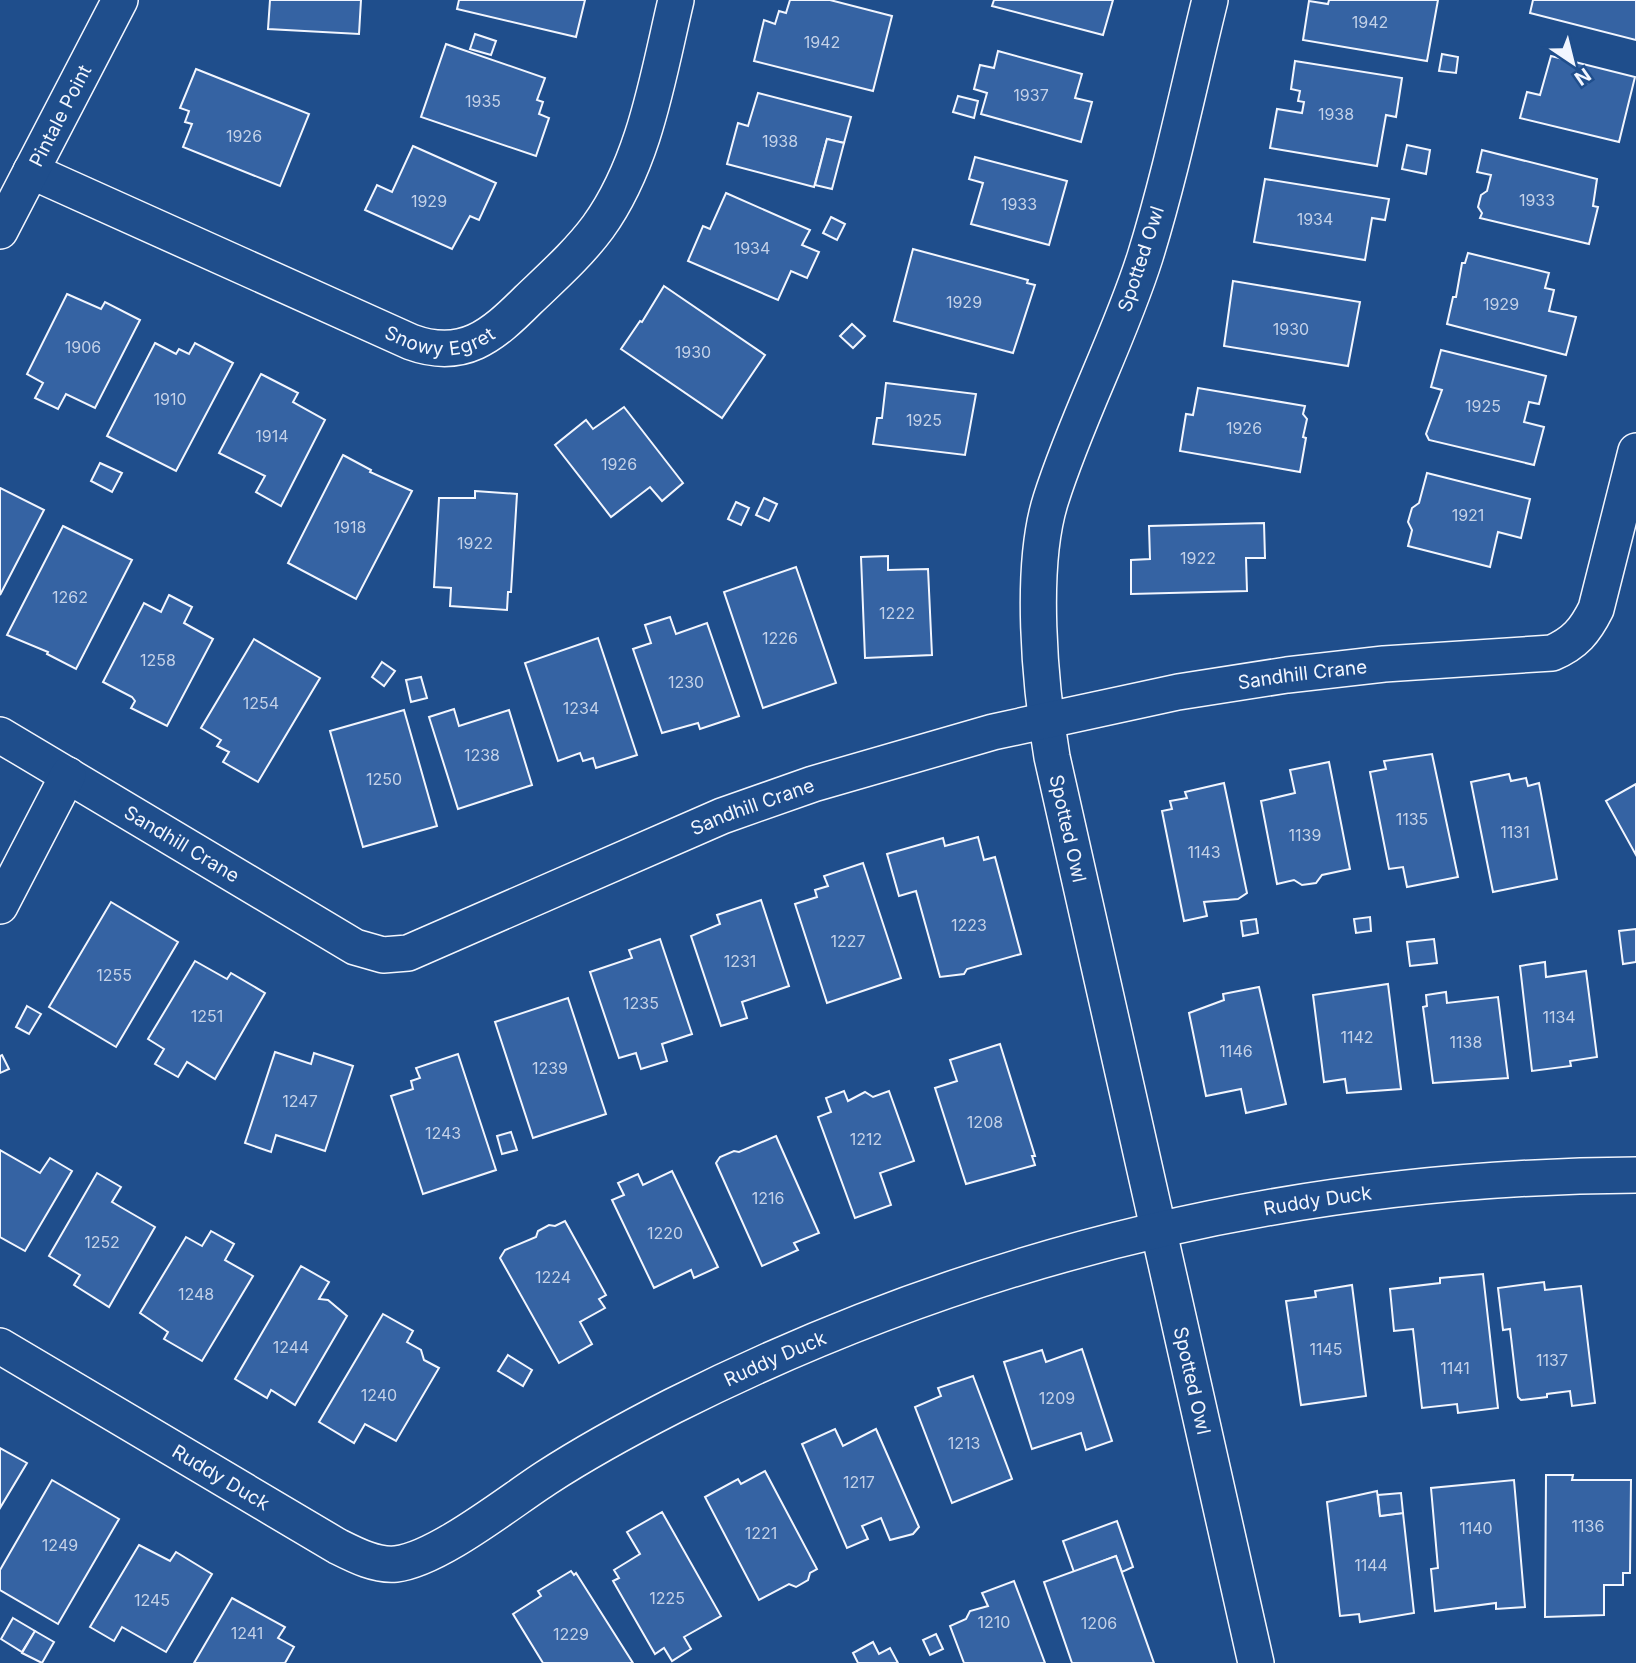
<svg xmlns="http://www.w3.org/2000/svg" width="1636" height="1663" viewBox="0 0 1636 1663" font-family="Inter,sans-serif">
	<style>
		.building { fill: #3563a3; stroke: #f2f6ff; stroke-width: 2 }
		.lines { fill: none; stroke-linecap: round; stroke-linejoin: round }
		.minor-casing { stroke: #f2f6ff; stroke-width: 38 }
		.minor { stroke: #1f4e8c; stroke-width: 35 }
		.labels { text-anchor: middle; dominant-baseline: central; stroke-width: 5; stroke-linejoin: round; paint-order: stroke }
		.number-label { font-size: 16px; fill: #c3d1e8 }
		.street-label { font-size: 19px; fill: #f2f6ff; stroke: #1f4e8c }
	</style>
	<rect width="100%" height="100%" fill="#1f4e8c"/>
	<!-- building -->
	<g class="building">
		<path d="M270 0H361L359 34 268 29Z"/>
		<path d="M459 0H585L576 37 457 9Z"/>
		<path d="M790 0H830L892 16 873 91 754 61 764 20 775 24 779 11 786 13Z"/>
		<path d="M994 0H1113L1103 35 992 6Z"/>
		<path d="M1329 0H1438L1427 61 1303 40 1309 1 1328 4Z"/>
		<path d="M1533 0H1636V40L1530 13Z"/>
		<path d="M475 34 496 41 491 55 470 49Z"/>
		<path d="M446 44 545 78 537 100 543 102 539 114 549 118 536 156 421 117Z"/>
		<path d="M998 51 1082 74 1075 98 1092 102 1081 142 981 114 987 93 974 89 980 65 994 68Z"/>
		<path d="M1442 54 1458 57 1456 73 1439 71Z"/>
		<path d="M1551 56 1635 77 1619 142 1520 118 1527 92 1540 95Z"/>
		<path d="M1295 61 1402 78 1396 117 1386 115 1377 166 1270 148 1277 109 1302 113 1304 102 1298 101 1300 91 1291 89Z"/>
		<path d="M196 69 309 114 280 186 183 147 192 124 185 122 189 111 180 108Z"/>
		<path d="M758 93 851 117 844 143 827 139 814 187 727 164 738 123 748 126Z"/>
		<path d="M958 96 978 101 974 118 953 112Z"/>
		<path d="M827 139 844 143 832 189 815 185Z"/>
		<path d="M1407 145 1430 150 1426 174 1402 169Z"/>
		<path d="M413 146 496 183 479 220 470 216 452 249 365 210 377 185 392 192Z"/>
		<path d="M1482 150 1597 179 1593 206 1598 207 1589 244 1480 218 1482 213 1478 207 1481 195 1487 191 1491 175 1477 172Z"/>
		<path d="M975 157 1067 181 1049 245 971 224 983 183 969 179Z"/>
		<path d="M1265 179 1389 199 1385 220 1372 218 1365 260 1254 242Z"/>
		<path d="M726 193 810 230 802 245 819 252 807 278 791 271 778 300 688 261 703 226 710 229Z"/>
		<path d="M831 217 845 224 837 240 823 233Z"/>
		<path d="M913 249 1028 280 1027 283 1035 285 1013 353 894 321Z"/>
		<path d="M1468 253 1549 273 1545 288 1554 290 1549 311 1576 317 1566 355 1447 324 1453 297H1456L1462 263H1465Z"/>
		<path d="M1233 281 1360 302 1348 366 1224 346Z"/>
		<path d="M664 286 765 355 722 418 621 349 640 321 642 322Z"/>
		<path d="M67 294 101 309 105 302 140 320 95 408 66 394 58 409 35 398 43 383 27 374Z"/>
		<path d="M852 324 865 336 853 348 840 336Z"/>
		<path d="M155 343 176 354 179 349 189 354 195 343 233 363 176 471 107 436Z"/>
		<path d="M1441 350 1546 376 1539 404 1529 402 1524 422 1544 427 1534 465 1429 440 1426 434 1442 390 1431 387Z"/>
		<path d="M261 374 298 393 293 402 325 420 281 506 256 492 265 476 219 453Z"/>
		<path d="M886 383 976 394 965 455 873 444 877 418H882Z"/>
		<path d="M1198 388 1305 406 1303 414 1307 419 1303 437 1306 438 1300 472 1180 451 1186 414 1193 415Z"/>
		<path d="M624 407 683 483 662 501 650 487 611 517 555 445 586 420 593 429Z"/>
		<path d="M343 455 371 470 370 472 412 491 356 599 288 563Z"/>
		<path d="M100 463 122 473 112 492 91 481Z"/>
		<path d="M1427 473 1530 499 1521 538 1498 532 1490 567 1408 546 1412 530 1408 522 1412 508 1419 503Z"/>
		<path d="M0 488 44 510 0 595Z"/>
		<path d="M475 491 517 494 511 592H508L507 610 450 606 451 588 434 587 439 498H475Z"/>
		<path d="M764 498 777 504 769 521 756 515Z"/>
		<path d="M736 502 749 508 741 525 728 519Z"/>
		<path d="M1264 523 1265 558H1246L1247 591 1131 594V560L1150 559 1149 526Z"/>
		<path d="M63 526 132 560 76 669 47 654 48 652 7 635Z"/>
		<path d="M888 556V570L928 569 932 655 865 658 861 557Z"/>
		<path d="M796 567 836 683 763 708 724 592Z"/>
		<path d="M169 595 192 607 184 623 213 639 167 726 131 708 135 701 132 697 103 682 144 603 161 612Z"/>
		<path d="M670 617 676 634 707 623 739 716 700 729 698 723 662 733 633 649 651 643 645 625Z"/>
		<path d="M598 638 637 755 596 768 593 758 583 761 580 753 558 761 525 663Z"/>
		<path d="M254 639 320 678 258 782 223 762 229 752 217 746 221 740 201 728Z"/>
		<path d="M382 662 395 671 384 686 372 677Z"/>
		<path d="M421 677 427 698 411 702 406 680Z"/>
		<path d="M454 709 459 726 509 710 532 785 458 809 429 717Z"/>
		<path d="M404 710 437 826 363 847 330 731Z"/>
		<path d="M1432 754 1458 877 1407 887 1403 867 1389 869 1370 772 1386 769 1384 761Z"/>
		<path d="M1329 762 1350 869 1322 875 1316 883 1302 885 1294 880 1277 884 1261 801 1295 793 1290 770Z"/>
		<path d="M1509 774 1511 781 1526 778 1528 786 1539 783 1557 879 1493 892 1471 782Z"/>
		<path d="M1224 783 1247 893 1238 899 1204 902 1207 916 1184 921 1162 811 1172 809 1170 801 1187 798 1185 792Z"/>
		<path d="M1636 784V855L1606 801Z"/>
		<path d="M978 837 984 860 995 857 1021 954 967 969 964 974 940 977 916 891 899 896 887 854 943 838 945 846Z"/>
		<path d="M863 863 901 978 827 1003 795 904 817 897 815 890 828 886 824 876Z"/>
		<path d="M761 900 789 986 742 1002 747 1018 721 1026 691 936 720 924 717 915Z"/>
		<path d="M111 902 178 942 116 1047 49 1007Z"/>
		<path d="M1370 917 1371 931 1356 933 1354 919Z"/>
		<path d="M1256 919 1258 933 1243 936 1241 921Z"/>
		<path d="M1636 929V962L1623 964 1619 931Z"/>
		<path d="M660 939 692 1034 662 1044 667 1061 641 1069 636 1053 619 1058 590 972 632 958 629 950Z"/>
		<path d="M1434 939 1437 963 1410 966 1407 942Z"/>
		<path d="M195 961 227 979 231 973 265 993 215 1079 187 1062 178 1077 155 1064 164 1049 148 1039Z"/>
		<path d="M1545 962 1546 977 1586 971 1597 1057 1570 1061 1571 1066 1532 1071 1520 966Z"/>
		<path d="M1388 984 1401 1089 1347 1093 1345 1079 1324 1082 1313 995Z"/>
		<path d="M1259 987 1286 1104 1246 1113 1241 1089 1206 1096 1189 1013 1224 1000 1223 994Z"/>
		<path d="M1446 992 1447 1003 1498 997 1508 1078 1433 1083 1423 1007 1427 1006 1426 995Z"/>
		<path d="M568 998 606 1114 533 1138 495 1022Z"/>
		<path d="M27 1006 41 1014 29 1034 16 1027Z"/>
		<path d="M1000 1044 1035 1156H1032L1035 1165 966 1184 935 1088 957 1081 950 1060Z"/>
		<path d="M275 1052 311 1064 314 1053 353 1066 325 1151 276 1135 271 1152 245 1143Z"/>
		<path d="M458 1054 496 1170 423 1194 391 1096 413 1089 411 1081 420 1078 416 1068Z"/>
		<path d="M2 1055 9 1069 0 1073V1056Z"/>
		<path d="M844 1091 848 1101 865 1092 873 1097 889 1091 914 1161 880 1173 891 1205 855 1218 818 1117 831 1112 826 1098Z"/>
		<path d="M511 1132 517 1150 502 1154 497 1136Z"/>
		<path d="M776 1136 819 1233 794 1243 798 1250 762 1266 716 1163 720 1157 734 1151 739 1152Z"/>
		<path d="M0 1150 40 1173 50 1158 72 1171 25 1251 0 1237Z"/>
		<path d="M672 1171 718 1267 694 1278 691 1270 654 1288 612 1200 624 1195 618 1183 638 1174 643 1185Z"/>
		<path d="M97 1173 121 1187 112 1202 155 1227 109 1307 74 1285 80 1275 49 1256Z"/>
		<path d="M565 1221 606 1295 599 1299 605 1308 580 1322 592 1344 559 1363 500 1258 505 1250 536 1237 538 1231 549 1225 555 1226Z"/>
		<path d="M211 1231 234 1244 225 1260 253 1276 202 1361 164 1339 168 1332 140 1313 186 1237 202 1246Z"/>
		<path d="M301 1266 329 1282 319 1299 328 1300 347 1316 295 1405 271 1390 267 1398 235 1379Z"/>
		<path d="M1483 1274 1498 1408 1458 1413 1457 1404 1422 1408 1413 1329 1394 1331 1390 1289 1440 1283V1278Z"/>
		<path d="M1544 1282 1545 1290 1581 1286 1595 1403 1572 1406 1570 1391 1547 1394V1397L1521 1400 1518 1397 1510 1329 1503 1330 1498 1288Z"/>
		<path d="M1352 1285 1366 1396 1301 1405 1286 1301 1316 1297 1315 1291Z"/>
		<path d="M383 1314 413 1331 407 1342 421 1350 424 1360 439 1368 396 1441 365 1424 354 1443 319 1422Z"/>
		<path d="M1082 1349 1112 1441 1086 1450 1081 1433 1032 1449 1004 1362 1042 1350 1046 1362Z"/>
		<path d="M508 1355 532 1370 523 1386 498 1371Z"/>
		<path d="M973 1376 1012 1479 952 1503 915 1407 941 1396 938 1388Z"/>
		<path d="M835 1429 843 1446 876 1429 919 1527 913 1534 890 1540 881 1518 862 1526 868 1539 847 1548 802 1444Z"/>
		<path d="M0 1448 27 1463 0 1508Z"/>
		<path d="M765 1471 817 1569 810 1573 808 1580 796 1587 789 1584 759 1600 705 1497 738 1479 741 1484Z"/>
		<path d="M1546 1475H1573L1572 1480H1631L1630 1573H1623V1585H1604V1615L1545 1617Z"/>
		<path d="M52 1480 119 1519 58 1624 0 1590V1570Z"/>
		<path d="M1514 1480 1525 1607 1496 1609V1603L1435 1611 1431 1569 1438 1568 1431 1488Z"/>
		<path d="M1377 1491 1380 1516 1403 1513 1414 1613 1360 1622 1359 1614 1340 1616 1327 1502Z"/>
		<path d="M1401 1493 1403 1513 1380 1516 1378 1495Z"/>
		<path d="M662 1512 721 1616 684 1637 691 1649 672 1661 664 1648 655 1654 613 1581 619 1578 614 1570 640 1554 627 1532Z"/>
		<path d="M1117 1521 1133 1567 1122 1572 1116 1556 1074 1572 1063 1541Z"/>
		<path d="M139 1545 170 1561 176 1552 212 1574 166 1652 122 1627 114 1641 90 1627Z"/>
		<path d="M1116 1556 1154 1663H1072L1044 1582Z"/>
		<path d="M571 1571 574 1575 576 1573 633 1663H543L513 1614 541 1596 538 1591Z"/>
		<path d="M1014 1581 1045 1663H964L950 1626 966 1619 970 1611 988 1606 982 1593Z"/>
		<path d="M232 1598 285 1627 278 1638 294 1647 285 1663H194Z"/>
		<path d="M13 1618 35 1631 22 1652 1 1639Z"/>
		<path d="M35 1631 54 1642 42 1663 22 1653Z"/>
		<path d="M936 1634 943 1649 930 1655 923 1640Z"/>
		<path d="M873 1642 879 1654 890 1648 898 1663H858L853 1653Z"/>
	</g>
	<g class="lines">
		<defs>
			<g id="minor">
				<path id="s1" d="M1210 0C1189 85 1171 173 1145 257 1119 339 1077 417 1051 499 1029 567 1040 686 1052 757L1256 1663"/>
				<path id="s2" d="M31 171 411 342C463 361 492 336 528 300 552 277 578 254 598 227 645 162 658 76 676 0"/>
				<path id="s3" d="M0 231 120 0"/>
				<path id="s4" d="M0 735 355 947 383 955 408 953 722 816 813 784 993 732 1178 692 1287 675 1384 664 1552 653C1575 643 1585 631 1596 609L1636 451"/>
				<path d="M0 906 68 775"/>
				<path id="s5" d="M0 1346 337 1546C355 1555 376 1566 396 1564 438 1559 509 1502 546 1478 586 1452 630 1428 673 1406 975 1254 1298 1177 1636 1175"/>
			</g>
		</defs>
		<!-- minor casing -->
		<use href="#minor" class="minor-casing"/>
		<!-- minor -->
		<use href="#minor" class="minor"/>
	</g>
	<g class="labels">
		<!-- number labels -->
		<g class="number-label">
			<text x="1370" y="22">1942</text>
			<text x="822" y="42">1942</text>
			<text x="1031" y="95">1937</text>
			<text x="483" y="101">1935</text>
			<text x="1336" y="114">1938</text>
			<text x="244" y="136">1926</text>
			<text x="780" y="141">1938</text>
			<text x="1537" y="200">1933</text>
			<text x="429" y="201">1929</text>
			<text x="1019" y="204">1933</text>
			<text x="1315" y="219">1934</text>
			<text x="752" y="248">1934</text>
			<text x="964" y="302">1929</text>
			<text x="1501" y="304">1929</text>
			<text x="1291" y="329">1930</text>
			<text x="83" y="347">1906</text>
			<text x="693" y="352">1930</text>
			<text x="170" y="399">1910</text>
			<text x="1483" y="406">1925</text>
			<text x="924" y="420">1925</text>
			<text x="1244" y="428">1926</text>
			<text x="272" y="436">1914</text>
			<text x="619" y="464">1926</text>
			<text x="1468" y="515">1921</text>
			<text x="350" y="527">1918</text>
			<text x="475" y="543">1922</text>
			<text x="1198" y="558">1922</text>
			<text x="70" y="597">1262</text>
			<text x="897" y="613">1222</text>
			<text x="780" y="638">1226</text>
			<text x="158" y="660">1258</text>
			<text x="686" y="682">1230</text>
			<text x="261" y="703">1254</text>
			<text x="581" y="708">1234</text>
			<text x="482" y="755">1238</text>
			<text x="384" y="779">1250</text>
			<text x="1412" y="819">1135</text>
			<text x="1515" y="832">1131</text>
			<text x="1305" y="835">1139</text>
			<text x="1204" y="852">1143</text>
			<text x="969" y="925">1223</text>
			<text x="848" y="941">1227</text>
			<text x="740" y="961">1231</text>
			<text x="114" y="975">1255</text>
			<text x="641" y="1003">1235</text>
			<text x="207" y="1016">1251</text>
			<text x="1559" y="1017">1134</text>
			<text x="1357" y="1037">1142</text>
			<text x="1466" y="1042">1138</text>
			<text x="1236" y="1051">1146</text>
			<text x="550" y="1068">1239</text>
			<text x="300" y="1101">1247</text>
			<text x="985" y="1122">1208</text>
			<text x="443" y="1133">1243</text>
			<text x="866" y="1139">1212</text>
			<text x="768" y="1198">1216</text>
			<text x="665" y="1233">1220</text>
			<text x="102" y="1242">1252</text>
			<text x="553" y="1277">1224</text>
			<text x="196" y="1294">1248</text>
			<text x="291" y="1347">1244</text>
			<text x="1326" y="1349">1145</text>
			<text x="1552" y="1360">1137</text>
			<text x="1455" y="1368">1141</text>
			<text x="379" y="1395">1240</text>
			<text x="1057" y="1398">1209</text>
			<text x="964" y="1443">1213</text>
			<text x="859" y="1482">1217</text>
			<text x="1588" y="1526">1136</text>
			<text x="1476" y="1528">1140</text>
			<text x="761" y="1533">1221</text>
			<text x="60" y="1545">1249</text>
			<text x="1371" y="1565">1144</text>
			<text x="667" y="1598">1225</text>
			<text x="152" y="1600">1245</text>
			<text x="994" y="1622">1210</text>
			<text x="1099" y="1623">1206</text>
			<text x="247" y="1633">1241</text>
			<text x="571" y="1634">1229</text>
		</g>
		<!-- street labels -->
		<g class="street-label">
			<text stroke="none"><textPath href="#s3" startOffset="130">Pintale Point</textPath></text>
			<text transform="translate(1141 259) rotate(-72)">Spotted Owl</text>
			<text stroke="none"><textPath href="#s2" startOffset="446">Snowy Egret</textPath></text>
			<text stroke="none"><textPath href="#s4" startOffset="1409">Sandhill Crane</textPath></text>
			<text stroke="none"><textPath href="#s4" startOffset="842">Sandhill Crane</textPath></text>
			<text stroke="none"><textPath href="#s1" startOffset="858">Spotted Owl</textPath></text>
			<text stroke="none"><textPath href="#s4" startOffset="212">Sandhill Crane</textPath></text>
			<text stroke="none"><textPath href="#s5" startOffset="1454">Ruddy Duck</textPath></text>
			<text stroke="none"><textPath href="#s5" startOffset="887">Ruddy Duck</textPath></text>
			<text stroke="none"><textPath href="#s1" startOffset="1424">Spotted Owl</textPath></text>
			<text stroke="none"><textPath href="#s5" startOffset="257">Ruddy Duck</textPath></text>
		</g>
	</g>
	<!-- north arrow -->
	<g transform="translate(1573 63) rotate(145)" stroke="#1f4e8c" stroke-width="5" paint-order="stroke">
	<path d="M0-5L12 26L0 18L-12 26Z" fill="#f2f6ff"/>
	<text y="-10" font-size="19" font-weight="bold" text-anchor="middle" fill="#f2f6ff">N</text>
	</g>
</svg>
